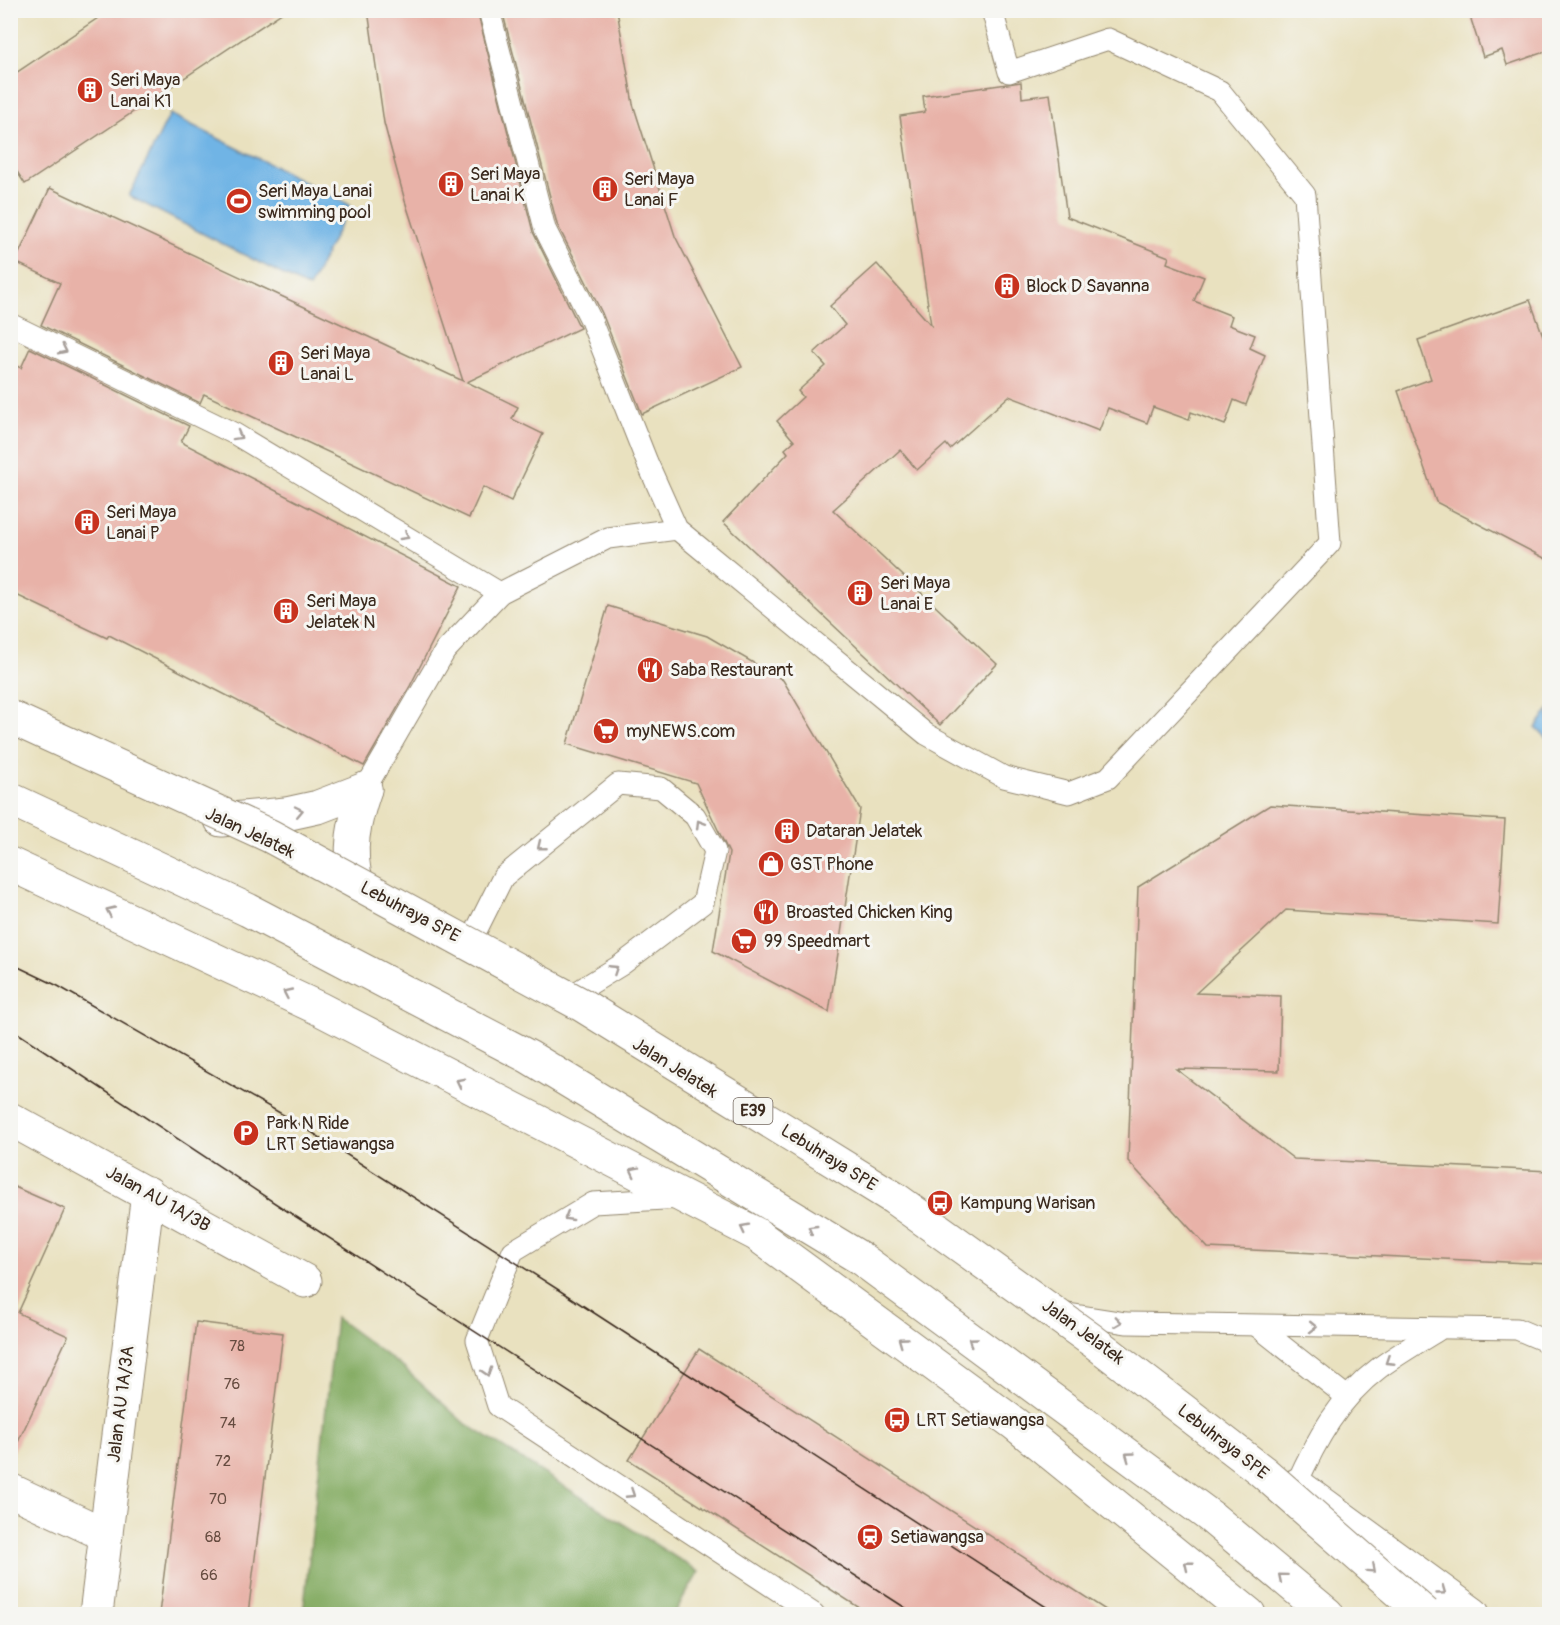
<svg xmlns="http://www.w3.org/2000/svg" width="1560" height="1625" viewBox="0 0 1560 1625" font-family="Pangolin,sans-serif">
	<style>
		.forest { fill: #82aa60; stroke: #5e6a3f; stroke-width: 1.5 }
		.water { fill: #6fb4e5; stroke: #556f82; stroke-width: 1.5 }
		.building { fill: #e8b2a8 }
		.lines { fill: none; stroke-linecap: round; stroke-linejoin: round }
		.lane-casing { stroke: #92866e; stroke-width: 23 }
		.street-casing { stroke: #92866e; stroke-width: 35 }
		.primary-casing { stroke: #92866e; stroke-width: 35 }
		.highway-casing { stroke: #92866e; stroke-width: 35 }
		.lane { stroke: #fff; stroke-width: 21 }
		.street { stroke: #fff; stroke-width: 33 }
		.primary { stroke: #fff; stroke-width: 33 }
		.highway { stroke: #fff; stroke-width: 33 }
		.tram { stroke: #3b2a1e; stroke-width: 1.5 }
		.highway-bridge-casing { stroke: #92866e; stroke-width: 35; stroke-linecap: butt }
		.highway-bridge { stroke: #fff; stroke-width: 33 }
		.oneway { stroke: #a79f9a }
		.labels { text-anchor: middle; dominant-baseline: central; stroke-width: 6; stroke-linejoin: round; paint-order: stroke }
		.number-label { font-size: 15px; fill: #664c40 }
		.shield { fill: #f6f6f2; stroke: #73675e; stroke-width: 1.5 }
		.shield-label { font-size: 16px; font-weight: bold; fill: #3b2a1e }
		.poi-label { font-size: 18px; fill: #3b2a1e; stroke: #f6f6f2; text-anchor: start }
		.street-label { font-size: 18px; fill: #3b2a1e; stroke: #f6f6f2 }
	</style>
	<rect width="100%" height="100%" fill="#f6f6f2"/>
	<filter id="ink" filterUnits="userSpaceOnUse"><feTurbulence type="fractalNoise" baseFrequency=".0167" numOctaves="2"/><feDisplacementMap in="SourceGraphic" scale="12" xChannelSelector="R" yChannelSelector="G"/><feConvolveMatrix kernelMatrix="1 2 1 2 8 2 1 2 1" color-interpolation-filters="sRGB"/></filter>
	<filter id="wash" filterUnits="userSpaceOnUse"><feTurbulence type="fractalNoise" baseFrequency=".008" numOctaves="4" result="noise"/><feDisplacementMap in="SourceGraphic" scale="24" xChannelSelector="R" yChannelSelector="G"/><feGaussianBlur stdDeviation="1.35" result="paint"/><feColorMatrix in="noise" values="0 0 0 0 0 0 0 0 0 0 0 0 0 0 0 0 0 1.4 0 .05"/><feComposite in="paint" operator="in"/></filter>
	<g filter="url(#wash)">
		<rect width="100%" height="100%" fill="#e9e1bf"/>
		<!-- forest -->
		<path class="forest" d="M336 1318 405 1369 463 1422 699 1572 674 1614H303Z"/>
		<!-- water -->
		<g class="water">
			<path d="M170 114 350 205 309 288 129 196Z"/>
			<path d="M1549 710V740L1536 727Z"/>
		</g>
		<g id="blocks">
			<!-- building -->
			<g class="building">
				<path d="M110 10H286L25 184 10 161V77Z"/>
				<path d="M368 10H477L533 232 580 328 467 382 518 407 512 419 543 434 511 501 483 487 469 518 204 394 200 403 41 325 60 283 15 262 50 188 463 381 405 201 384 123Z"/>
				<path d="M502 10H617L633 104 675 236 742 367 642 414 602 313 557 224Z"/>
				<path d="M1468 10H1550V50L1507 65 1502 50 1483 57Z"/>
				<path d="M1021 82 1022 98 1050 94 1067 217 1169 257 1167 263 1204 277 1194 301 1232 316 1229 325 1255 335 1250 348 1265 355 1246 405 1234 400 1225 425 1191 412 1189 420 1153 407 1147 423 1108 408 1099 431 1009 396 950 449 946 444 917 470 900 450 833 510 997 664 940 725 723 522 788 453 785 449 794 441 777 421 803 397 798 391 826 366 814 353 845 325 830 306 877 264 931 325 900 116 925 112 923 96Z"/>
				<path d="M1530 300 1550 355V561L1436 502 1398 391 1431 379 1418 340Z"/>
				<path d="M30 348 189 426 181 442 461 586 410 686 364 766 109 635 107 638 10 592V363L21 368Z"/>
				<path d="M608 606 707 636 783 680 860 809 829 1012 713 951 729 853 696 783 567 744Z"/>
				<path d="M1270 805 1505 820 1498 924 1286 910 1196 993 1281 996 1279 1071 1176 1069 1294 1159 1550 1171V1264L1208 1248 1128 1161 1138 887Z"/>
				<path d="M10 1185 65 1209 18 1313 68 1336 10 1459Z"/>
				<path d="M196 1322 283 1333 248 1614H159Z"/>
				<path d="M699 1349 1112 1614H869L629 1460Z"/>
			</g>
		</g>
	</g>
	<g filter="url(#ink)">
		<use href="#blocks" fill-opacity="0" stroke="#92866e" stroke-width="1.5"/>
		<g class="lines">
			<defs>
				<g id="lane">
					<path d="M489 10 545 229 590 318 647 462 677 529 926 734 1004 777 1069 793 1108 778 1330 543 1305 195 1220 91 1108 39 1009 72 992 10"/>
					<path d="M10 324 235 434 500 593"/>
					<path d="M365 789 445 651 500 593 608 538 677 529"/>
					<path d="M471 941 503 877 618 784 661 788 695 816 715 851 703 903 621 965 564 1000"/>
					<path d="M682 1198 593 1203 513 1251 477 1340 498 1406 814 1614"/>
					<path d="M1062 1313 1126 1323 1517 1329 1550 1343"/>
					<path d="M1257 1326 1347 1397"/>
					<path d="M1296 1485C1316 1440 1339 1398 1379 1368 1398 1354 1419 1342 1438 1330"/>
				</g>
				<g id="street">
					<path d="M221 820 286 814 318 807 365 789"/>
					<path d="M357 883C347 850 354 822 365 789"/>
					<path d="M10 1119 305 1281"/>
					<path d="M10 1490 106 1535"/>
					<path d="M96 1614 148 1193"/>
				</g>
				<g id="primary">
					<path d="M10 864 318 1008 756 1234 1015 1424 1249 1614"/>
					<path d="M1297 1485 1473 1614"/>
				</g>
				<path id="highway" d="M10 799 248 910 529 1057 860 1258 1211 1517 1327 1614"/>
			</defs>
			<!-- lane casing -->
			<use href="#lane" class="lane-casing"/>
			<!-- street casing -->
			<use href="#street" class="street-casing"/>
			<!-- primary casing -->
			<use href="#primary" class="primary-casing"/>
			<!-- highway casing -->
			<use href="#highway" class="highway-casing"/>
			<!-- lane -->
			<use href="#lane" class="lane"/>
			<!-- street -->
			<use href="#street" class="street"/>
			<!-- primary -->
			<use href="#primary" class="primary"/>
			<!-- highway -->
			<use href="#highway" class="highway"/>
			<!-- tram -->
			<g class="tram">
				<path d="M10 963 58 986 294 1121 565 1294 1057 1614"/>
				<path d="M10 1028 284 1209 915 1614"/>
			</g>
			<defs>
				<path id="highway-bridge" d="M10 717 270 836 582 1005 894 1198 1093 1341 1262 1471 1425 1614"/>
			</defs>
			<!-- highway-bridge casing -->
			<use href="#highway-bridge" class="highway-bridge-casing"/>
			<!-- highway-bridge -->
			<use href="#highway-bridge" class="highway-bridge"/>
		</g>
		<!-- one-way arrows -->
		<defs><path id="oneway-chevron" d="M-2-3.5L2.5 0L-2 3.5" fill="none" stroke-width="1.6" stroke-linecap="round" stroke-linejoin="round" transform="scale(1.5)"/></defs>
		<g class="oneway">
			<use href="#oneway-chevron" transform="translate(63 350) rotate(26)"/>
			<use href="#oneway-chevron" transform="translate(238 436) rotate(29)"/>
			<use href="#oneway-chevron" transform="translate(405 536) rotate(31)"/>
			<use href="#oneway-chevron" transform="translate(299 811) rotate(-12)"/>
			<use href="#oneway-chevron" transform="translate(700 824) rotate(-121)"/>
			<use href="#oneway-chevron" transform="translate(541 846) rotate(141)"/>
			<use href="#oneway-chevron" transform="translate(110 911) rotate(-155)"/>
			<use href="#oneway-chevron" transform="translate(614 969) rotate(-33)"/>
			<use href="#oneway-chevron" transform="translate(287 993) rotate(-155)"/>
			<use href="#oneway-chevron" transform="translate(460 1082) rotate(-153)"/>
			<use href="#oneway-chevron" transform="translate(634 1171) rotate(-153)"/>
			<use href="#oneway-chevron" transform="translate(568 1217) rotate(149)"/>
			<use href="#oneway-chevron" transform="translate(744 1228) rotate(-153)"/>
			<use href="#oneway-chevron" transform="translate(812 1229) rotate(-149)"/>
			<use href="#oneway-chevron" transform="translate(1118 1322) rotate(8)"/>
			<use href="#oneway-chevron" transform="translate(1313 1327) rotate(1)"/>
			<use href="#oneway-chevron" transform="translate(902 1341) rotate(-144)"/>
			<use href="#oneway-chevron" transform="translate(972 1341) rotate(-144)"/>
			<use href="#oneway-chevron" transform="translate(1389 1361) rotate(147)"/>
			<use href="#oneway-chevron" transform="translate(487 1372) rotate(73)"/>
			<use href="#oneway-chevron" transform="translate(1129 1456) rotate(-144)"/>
			<use href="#oneway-chevron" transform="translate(631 1494) rotate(33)"/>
			<use href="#oneway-chevron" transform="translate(1188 1565) rotate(-141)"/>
			<use href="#oneway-chevron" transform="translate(1372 1569) rotate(42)"/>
			<use href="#oneway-chevron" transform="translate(1282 1577) rotate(-140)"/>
			<use href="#oneway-chevron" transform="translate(1442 1591) rotate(36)"/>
		</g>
	</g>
	<!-- icons -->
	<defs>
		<symbol id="building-disc" viewBox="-11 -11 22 22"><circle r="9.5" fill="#c8321e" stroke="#f6f6f2"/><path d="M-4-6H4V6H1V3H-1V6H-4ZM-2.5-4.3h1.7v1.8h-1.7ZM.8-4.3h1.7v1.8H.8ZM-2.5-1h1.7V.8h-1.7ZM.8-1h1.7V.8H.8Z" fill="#fff"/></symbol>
		<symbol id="stadium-disc" viewBox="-11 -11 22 22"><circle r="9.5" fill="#c8321e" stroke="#f6f6f2"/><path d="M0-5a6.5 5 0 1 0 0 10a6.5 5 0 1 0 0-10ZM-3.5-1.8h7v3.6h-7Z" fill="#fff"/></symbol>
		<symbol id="restaurant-disc" viewBox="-11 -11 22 22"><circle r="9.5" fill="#c8321e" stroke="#f6f6f2"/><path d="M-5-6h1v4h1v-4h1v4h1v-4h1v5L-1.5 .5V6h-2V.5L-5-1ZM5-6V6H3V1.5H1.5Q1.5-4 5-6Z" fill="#fff"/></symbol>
		<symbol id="supermarket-disc" viewBox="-11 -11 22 22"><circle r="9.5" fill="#c8321e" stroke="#f6f6f2"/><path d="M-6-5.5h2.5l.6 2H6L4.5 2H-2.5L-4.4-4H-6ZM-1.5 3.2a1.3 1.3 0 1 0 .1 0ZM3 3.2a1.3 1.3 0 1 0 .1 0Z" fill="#fff"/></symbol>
		<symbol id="shop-disc" viewBox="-11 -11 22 22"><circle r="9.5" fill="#c8321e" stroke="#f6f6f2"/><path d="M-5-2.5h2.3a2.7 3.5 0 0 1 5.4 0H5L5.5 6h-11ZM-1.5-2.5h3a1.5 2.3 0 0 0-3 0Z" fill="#fff"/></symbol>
		<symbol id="parking-disc" viewBox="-11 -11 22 22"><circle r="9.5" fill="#c8321e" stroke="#f6f6f2"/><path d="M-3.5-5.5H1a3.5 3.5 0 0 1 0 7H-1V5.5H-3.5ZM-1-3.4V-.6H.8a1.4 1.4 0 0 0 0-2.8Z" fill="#fff"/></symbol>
		<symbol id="bus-disc" viewBox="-11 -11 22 22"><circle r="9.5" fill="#c8321e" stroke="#f6f6f2"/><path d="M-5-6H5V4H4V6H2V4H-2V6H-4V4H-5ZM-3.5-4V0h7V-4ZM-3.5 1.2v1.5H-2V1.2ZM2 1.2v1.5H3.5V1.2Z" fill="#fff"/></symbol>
		<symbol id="station-disc" viewBox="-11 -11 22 22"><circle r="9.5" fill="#c8321e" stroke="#f6f6f2"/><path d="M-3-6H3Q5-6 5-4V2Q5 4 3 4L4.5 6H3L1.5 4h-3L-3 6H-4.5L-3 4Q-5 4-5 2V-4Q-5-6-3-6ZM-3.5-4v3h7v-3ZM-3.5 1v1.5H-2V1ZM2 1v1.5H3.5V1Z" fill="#fff"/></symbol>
	</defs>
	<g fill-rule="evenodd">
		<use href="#building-disc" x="75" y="75" width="30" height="30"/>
		<use href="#building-disc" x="436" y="169" width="30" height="30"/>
		<use href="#building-disc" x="590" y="174" width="30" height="30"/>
		<use href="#stadium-disc" x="224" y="186" width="30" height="30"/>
		<use href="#building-disc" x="992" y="271" width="30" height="30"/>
		<use href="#building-disc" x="266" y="348" width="30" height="30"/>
		<use href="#building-disc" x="72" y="507" width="30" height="30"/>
		<use href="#building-disc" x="845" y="578" width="30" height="30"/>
		<use href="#building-disc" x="271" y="596" width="30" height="30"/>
		<use href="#restaurant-disc" x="635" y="655" width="30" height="30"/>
		<use href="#supermarket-disc" x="591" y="716" width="30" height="30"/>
		<use href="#building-disc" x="772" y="816" width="30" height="30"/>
		<use href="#shop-disc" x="756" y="849" width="30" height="30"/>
		<use href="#restaurant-disc" x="751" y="897" width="30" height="30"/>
		<use href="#supermarket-disc" x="729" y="926" width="30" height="30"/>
		<use href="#parking-disc" x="231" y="1118" width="30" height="30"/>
		<use href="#bus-disc" x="925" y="1188" width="30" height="30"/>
		<use href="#bus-disc" x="882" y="1405" width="30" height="30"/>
		<use href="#station-disc" x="855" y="1522" width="30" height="30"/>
	</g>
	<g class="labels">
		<!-- number labels -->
		<g class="number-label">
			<text x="237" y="1346">78</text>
			<text x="232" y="1384">76</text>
			<text x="228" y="1423">74</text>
			<text x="223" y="1461">72</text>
			<text x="218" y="1499">70</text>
			<text x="213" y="1537">68</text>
			<text x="209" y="1575">66</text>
		</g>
		<!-- shield labels -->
		<rect class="shield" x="733.5" y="1098" width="39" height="26" rx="4.5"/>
		<g class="shield-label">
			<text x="753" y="1111">E39</text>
		</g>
		<!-- poi labels -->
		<g class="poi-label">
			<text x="110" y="80">Seri Maya<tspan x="110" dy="21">Lanai K1</tspan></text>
			<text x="470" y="174">Seri Maya<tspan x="470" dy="21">Lanai K</tspan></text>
			<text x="624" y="179">Seri Maya<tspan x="624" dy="21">Lanai F</tspan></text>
			<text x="258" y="191">Seri Maya Lanai<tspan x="258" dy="21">swimming pool</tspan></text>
			<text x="1026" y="286">Block D Savanna</text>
			<text x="300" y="353">Seri Maya<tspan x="300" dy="21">Lanai L</tspan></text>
			<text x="106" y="512">Seri Maya<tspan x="106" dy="21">Lanai P</tspan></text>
			<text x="880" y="583">Seri Maya<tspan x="880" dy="21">Lanai E</tspan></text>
			<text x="306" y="601">Seri Maya<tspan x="306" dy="21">Jelatek N</tspan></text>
			<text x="670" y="670">Saba Restaurant</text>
			<text x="626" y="731">myNEWS.com</text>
			<text x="806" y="831">Dataran Jelatek</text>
			<text x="790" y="864">GST Phone</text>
			<text x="786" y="912">Broasted Chicken King</text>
			<text x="764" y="941">99 Speedmart</text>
			<text x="266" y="1123">Park N Ride<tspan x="266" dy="21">LRT Setiawangsa</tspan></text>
			<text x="960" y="1203">Kampung Warisan</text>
			<text x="916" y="1420">LRT Setiawangsa</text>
			<text x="890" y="1537">Setiawangsa</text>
		</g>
		<!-- street labels -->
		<g class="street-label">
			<text transform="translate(250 833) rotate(25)">Jalan Jelatek</text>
			<text transform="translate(410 912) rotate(28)">Lebuhraya SPE</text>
			<text transform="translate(675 1068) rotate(32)">Jalan Jelatek</text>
			<text transform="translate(829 1158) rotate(32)">Lebuhraya SPE</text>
			<text transform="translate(158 1199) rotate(29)">Jalan AU 1A/3B</text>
			<text transform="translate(1083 1332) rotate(36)">Jalan Jelatek</text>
			<text transform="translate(121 1404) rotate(-83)">Jalan AU 1A/3A</text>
			<text transform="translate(1223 1442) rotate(38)">Lebuhraya SPE</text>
		</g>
	</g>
	<!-- margin -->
	<rect width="1560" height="1625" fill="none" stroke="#f6f6f2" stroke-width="36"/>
</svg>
